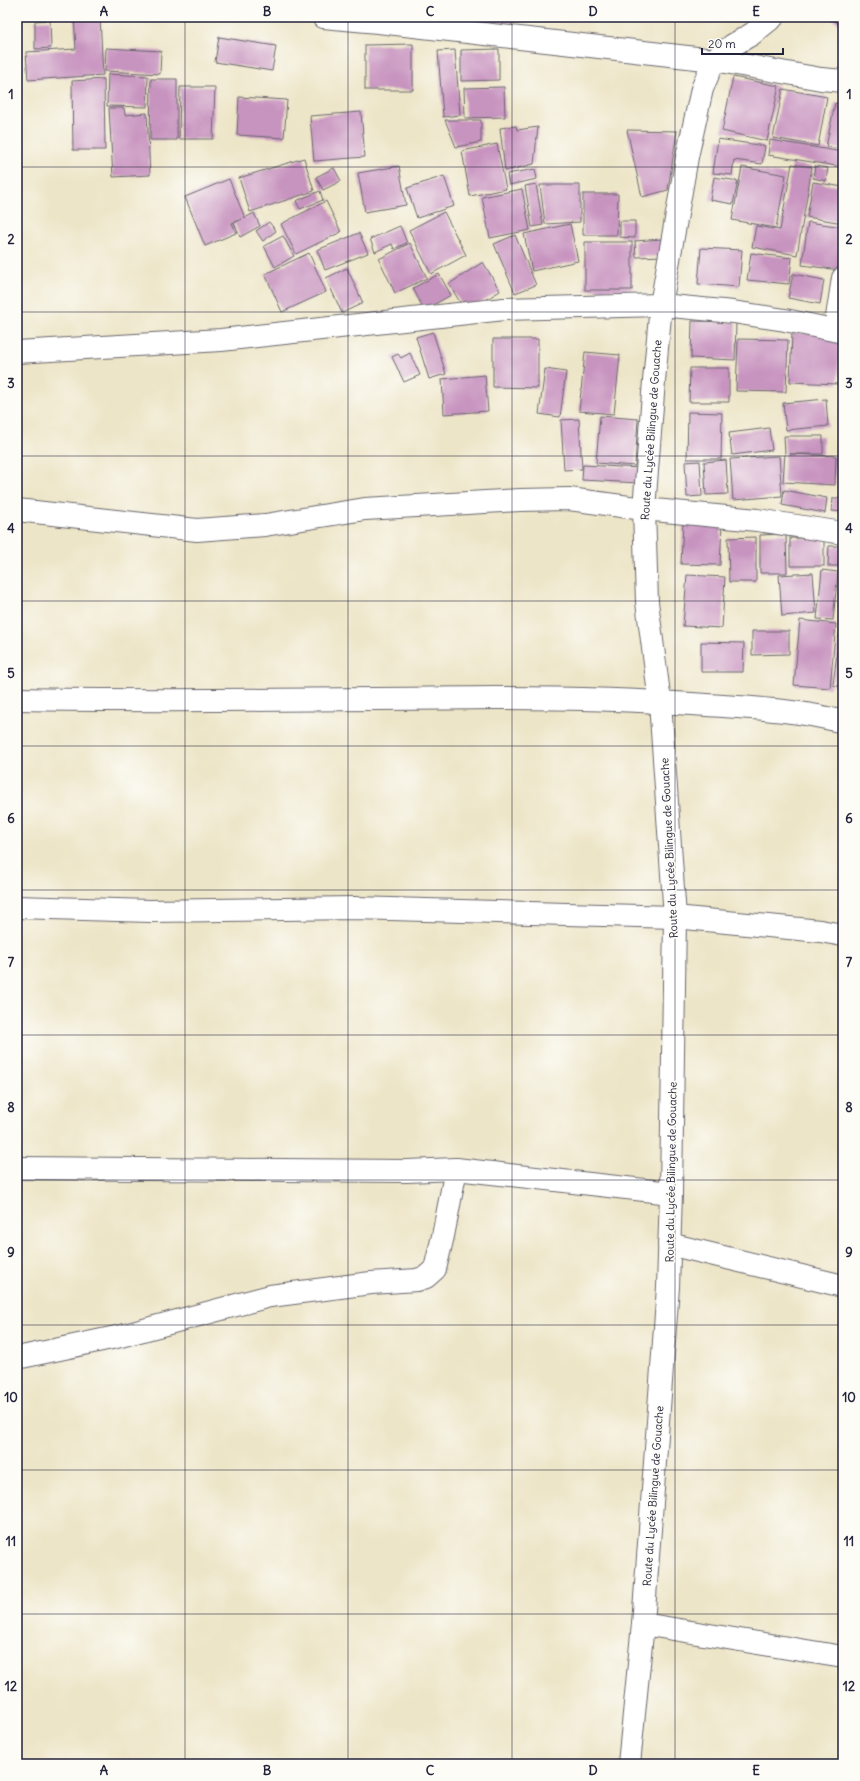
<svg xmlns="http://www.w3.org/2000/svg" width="860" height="1781" viewBox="0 0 860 1781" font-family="Delius,sans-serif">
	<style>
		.building { fill: #c793bf }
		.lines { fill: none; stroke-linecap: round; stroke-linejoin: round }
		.minor-casing { stroke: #69666c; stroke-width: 24 }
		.tertiary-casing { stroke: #69666c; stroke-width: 24 }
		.minor { stroke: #fff; stroke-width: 22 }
		.tertiary { stroke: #fff; stroke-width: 22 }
		.grid { fill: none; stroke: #22223b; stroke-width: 1; stroke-opacity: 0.55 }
		.labels { text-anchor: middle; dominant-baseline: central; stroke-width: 3.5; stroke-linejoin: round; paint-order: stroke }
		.street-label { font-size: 11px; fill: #22223b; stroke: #fdfcf7 }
		.neatline { fill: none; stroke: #22223b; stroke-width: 1.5 }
		.grid-label { font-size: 13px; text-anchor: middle; font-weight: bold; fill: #22223b }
	</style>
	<rect width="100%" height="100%" fill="#fdfcf7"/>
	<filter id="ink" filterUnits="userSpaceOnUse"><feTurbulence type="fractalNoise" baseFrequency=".025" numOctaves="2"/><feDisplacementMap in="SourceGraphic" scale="8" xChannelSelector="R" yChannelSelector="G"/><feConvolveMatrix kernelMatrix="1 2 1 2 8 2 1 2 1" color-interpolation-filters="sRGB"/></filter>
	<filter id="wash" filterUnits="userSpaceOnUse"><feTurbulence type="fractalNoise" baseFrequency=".012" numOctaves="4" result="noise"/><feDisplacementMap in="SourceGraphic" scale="16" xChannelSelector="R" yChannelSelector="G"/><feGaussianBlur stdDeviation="0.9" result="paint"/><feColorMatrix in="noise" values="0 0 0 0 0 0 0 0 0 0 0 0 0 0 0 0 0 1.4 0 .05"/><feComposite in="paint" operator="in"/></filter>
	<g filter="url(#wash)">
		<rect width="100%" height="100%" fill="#ede5c7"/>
		<g id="blocks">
			<!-- building -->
			<g class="building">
				<path d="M74 17H100L103 75 28 80 26 52 76 49Z"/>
				<path d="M451 17H512L511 32 450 25Z"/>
				<path d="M829 17H843V27Z"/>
				<path d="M50 20 51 48 35 49V21Z"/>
				<path d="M219 37 276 46 272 71 215 62Z"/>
				<path d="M413 44V90H365V45Z"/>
				<path d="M106 48 161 51 160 74 105 71Z"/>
				<path d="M499 49V80L461 81V50Z"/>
				<path d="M455 50 460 115 443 117 438 51Z"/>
				<path d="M108 74 148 76 147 107 107 106Z"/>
				<path d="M733 77 779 86 767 141 722 131Z"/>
				<path d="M104 79 105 150H73L72 81Z"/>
				<path d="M151 79H177V140H150Z"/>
				<path d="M180 87H215L213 139H179Z"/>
				<path d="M504 87 505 117 465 118 464 88Z"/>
				<path d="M783 89 827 97 818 146 773 138Z"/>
				<path d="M239 97 287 100 284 138 237 135Z"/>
				<path d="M835 103 843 105V149L826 147Z"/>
				<path d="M109 108H124L125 115 147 113 150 175 113 177Z"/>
				<path d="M361 112 365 157 314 161 310 116Z"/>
				<path d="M445 120H481V142L456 147Z"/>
				<path d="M516 126 517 130 538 127 534 164 505 171 500 128Z"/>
				<path d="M627 130 677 131 668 190 642 197Z"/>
				<path d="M718 139 765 146 762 164 734 160 732 175 713 173Z"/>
				<path d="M770 140 843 152V167L768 155Z"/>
				<path d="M497 144 506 189 470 196 462 151Z"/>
				<path d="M304 158 314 191 250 212 239 178Z"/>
				<path d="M792 164 812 167 797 255 752 247 756 226 780 230Z"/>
				<path d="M399 166 406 205 365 212 358 173Z"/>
				<path d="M815 166 828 168 826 181 813 178Z"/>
				<path d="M742 167 786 175 776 228 732 220Z"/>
				<path d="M334 168 341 181 323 190 316 177Z"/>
				<path d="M535 169 537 179 509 185 507 174Z"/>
				<path d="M444 176 454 206 417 218 407 188Z"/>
				<path d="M714 177 738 181 733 204 710 200Z"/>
				<path d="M229 179 245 218 254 213 260 226 240 237 234 223 242 219 232 223 236 233 205 246 185 197Z"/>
				<path d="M813 182 843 187V223L807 217Z"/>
				<path d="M536 184 543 225 532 227 525 186Z"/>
				<path d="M540 185H580V222L545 224Z"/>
				<path d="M522 189 530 230 490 238 482 197Z"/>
				<path d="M320 191 323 200 300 209 296 201Z"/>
				<path d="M583 194H618L617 235H583Z"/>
				<path d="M326 201 341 232 296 254 281 224Z"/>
				<path d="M444 212 466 255 431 274 409 230Z"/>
				<path d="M620 221H635V238L620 237Z"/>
				<path d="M269 222 276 231 263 241 256 231Z"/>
				<path d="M808 222 843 227V244L839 270 802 265Z"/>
				<path d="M570 224 578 261 532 271 524 234Z"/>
				<path d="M400 226 407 243 394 249 392 244 375 252 370 239Z"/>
				<path d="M359 233 368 253 325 270 317 250Z"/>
				<path d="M515 235 536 285 515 293 494 244Z"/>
				<path d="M283 236 294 256 275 267 264 246Z"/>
				<path d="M662 239 663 256 636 257 635 241Z"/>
				<rect x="585" y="242" width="47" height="48"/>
				<path d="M410 243 427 278 395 293 379 259Z"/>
				<path d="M701 248 742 250 739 287 698 284Z"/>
				<path d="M309 253 326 292 282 312 265 274Z"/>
				<path d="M751 253 792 258 789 284 747 280Z"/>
				<path d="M483 262 500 291 466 312 449 284Z"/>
				<path d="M347 268 363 303 342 313 326 278Z"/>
				<path d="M439 274 451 295 424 310 413 288Z"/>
				<path d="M793 274 824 280 820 304 788 298Z"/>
				<path d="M692 321 736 322 735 360 691 358Z"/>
				<path d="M433 332 446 374 429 379 416 337Z"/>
				<path d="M792 333 840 334 838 384 790 382Z"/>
				<path d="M493 339H538V388L493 387Z"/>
				<path d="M738 339 788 340 786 392 736 391Z"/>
				<path d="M585 352 620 355 614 414 579 411Z"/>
				<path d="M410 353 420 375 404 382 392 357 398 354 401 358Z"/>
				<path d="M690 368H729V402H689Z"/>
				<path d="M545 369 566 372 560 417 539 414Z"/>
				<path d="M485 375 488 411 444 414 442 379Z"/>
				<path d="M826 399 828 426 786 430 783 403Z"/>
				<path d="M841 408H843V446H839Z"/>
				<path d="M688 412 722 413 721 459H687Z"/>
				<path d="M600 416 638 419 635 466 596 463Z"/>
				<path d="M579 419 582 469 564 470 561 420Z"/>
				<path d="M769 428 772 450 732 455 729 433Z"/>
				<path d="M784 436H823V454H790L836 456 835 485 783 482 785 453Z"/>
				<path d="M779 456 782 496 733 500 730 459Z"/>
				<path d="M726 460 728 494 706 495 704 462Z"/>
				<path d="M700 461 702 496 687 497 685 462Z"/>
				<path d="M583 465 640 468 639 483 582 480Z"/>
				<path d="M784 490 827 498 825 513 782 505Z"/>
				<path d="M833 498 843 499V512L832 511Z"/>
				<path d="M683 523 722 525 720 565 681 564Z"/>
				<path d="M786 534 787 573H760V535Z"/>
				<path d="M756 537V582H729L728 538Z"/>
				<rect x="790" y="538" width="34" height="28"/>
				<path d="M829 546H843V566H828Z"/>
				<path d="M822 570 838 572 833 620 817 619Z"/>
				<path d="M813 573 816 613 782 616 779 575Z"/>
				<path d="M840 574H843V607H839Z"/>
				<path d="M687 575 725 577 722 628 683 626Z"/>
				<path d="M800 620 836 624 830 688 794 685Z"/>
				<path d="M841 621H843V687L833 685Z"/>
				<path d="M752 631H789V654L752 655Z"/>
				<path d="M701 642 744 643 743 672H701Z"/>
			</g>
		</g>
	</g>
	<g filter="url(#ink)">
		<use href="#blocks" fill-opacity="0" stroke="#69666c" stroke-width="1"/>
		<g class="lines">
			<defs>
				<g id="minor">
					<path d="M323 17 378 22 714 60 821 79 843 81"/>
					<path d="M835 330 843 278"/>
					<path d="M17 352 221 340 504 309 661 305 733 312 785 320 843 332"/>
					<path d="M17 510 197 530 265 525 365 509 520 500 569 499 644 509 757 520 843 533"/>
					<path d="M17 699C176 702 336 699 495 698 566 698 637 700 707 705 753 708 799 710 843 722"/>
					<path d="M17 907 150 911 355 908 675 917 820 931 843 935"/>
					<path d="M17 1168 407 1171 456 1169 671 1193"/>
					<path d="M669 1244 843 1286"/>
					<path d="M17 1358 121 1336 270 1296 371 1283 417 1280 426 1277 435 1269 443 1236 456 1169"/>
					<path d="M643 1624 843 1657"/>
				</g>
				<path id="tertiary" d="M629 1764 643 1624 668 1287 671 1193 675 917 660 702 647 602 644 509 654 381 661 305 687 157 702 89 714 60 733 45 752 34 773 17"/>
			</defs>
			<!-- minor casing -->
			<use href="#minor" class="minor-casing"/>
			<!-- tertiary casing -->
			<use href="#tertiary" class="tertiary-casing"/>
			<!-- minor -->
			<use href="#minor" class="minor"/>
			<!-- tertiary -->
			<use href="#tertiary" class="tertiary"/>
		</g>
	</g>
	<!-- grid -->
	<path class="grid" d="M185 17V1764M348 17V1764M512 17V1764M675 17V1764M17 167H843M17 312H843M17 456H843M17 601H843M17 746H843M17 890H843M17 1035H843M17 1180H843M17 1325H843M17 1470H843M17 1614H843"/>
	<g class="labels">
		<!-- street labels -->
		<g class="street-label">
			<text transform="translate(651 430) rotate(-86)">Route du Lycée Bilingue de Gouache</text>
			<text transform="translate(669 848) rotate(-93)">Route du Lycée Bilingue de Gouache</text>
			<text transform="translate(671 1172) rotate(-89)">Route du Lycée Bilingue de Gouache</text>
			<text transform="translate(653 1496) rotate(-86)">Route du Lycée Bilingue de Gouache</text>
		</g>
	</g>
	<!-- margin -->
	<rect width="860" height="1781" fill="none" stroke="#fdfcf7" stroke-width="44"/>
	<!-- scale -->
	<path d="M702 48v6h81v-6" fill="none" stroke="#22223b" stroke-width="2"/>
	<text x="708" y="48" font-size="12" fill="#22223b" stroke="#fdfcf7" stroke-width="3" paint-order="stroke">20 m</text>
	<rect x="22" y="22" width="816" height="1737" class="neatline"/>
	<g class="grid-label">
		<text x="104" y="16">A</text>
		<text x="267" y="16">B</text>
		<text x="430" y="16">C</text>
		<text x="593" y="16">D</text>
		<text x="756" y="16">E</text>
		<text x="11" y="99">1</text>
		<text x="849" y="99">1</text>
		<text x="11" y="244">2</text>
		<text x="849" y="244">2</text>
		<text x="11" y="388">3</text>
		<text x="849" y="388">3</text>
		<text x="11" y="533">4</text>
		<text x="849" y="533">4</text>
		<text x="11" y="678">5</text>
		<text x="849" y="678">5</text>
		<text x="11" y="823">6</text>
		<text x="849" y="823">6</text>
		<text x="11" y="967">7</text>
		<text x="849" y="967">7</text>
		<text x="11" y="1112">8</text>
		<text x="849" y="1112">8</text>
		<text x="11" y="1257">9</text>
		<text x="849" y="1257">9</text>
		<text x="11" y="1402">10</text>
		<text x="849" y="1402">10</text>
		<text x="11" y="1546">11</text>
		<text x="849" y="1546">11</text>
		<text x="11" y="1691">12</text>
		<text x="849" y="1691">12</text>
		<text x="104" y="1775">A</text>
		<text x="267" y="1775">B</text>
		<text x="430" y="1775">C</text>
		<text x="593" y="1775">D</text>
		<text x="756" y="1775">E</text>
	</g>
</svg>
